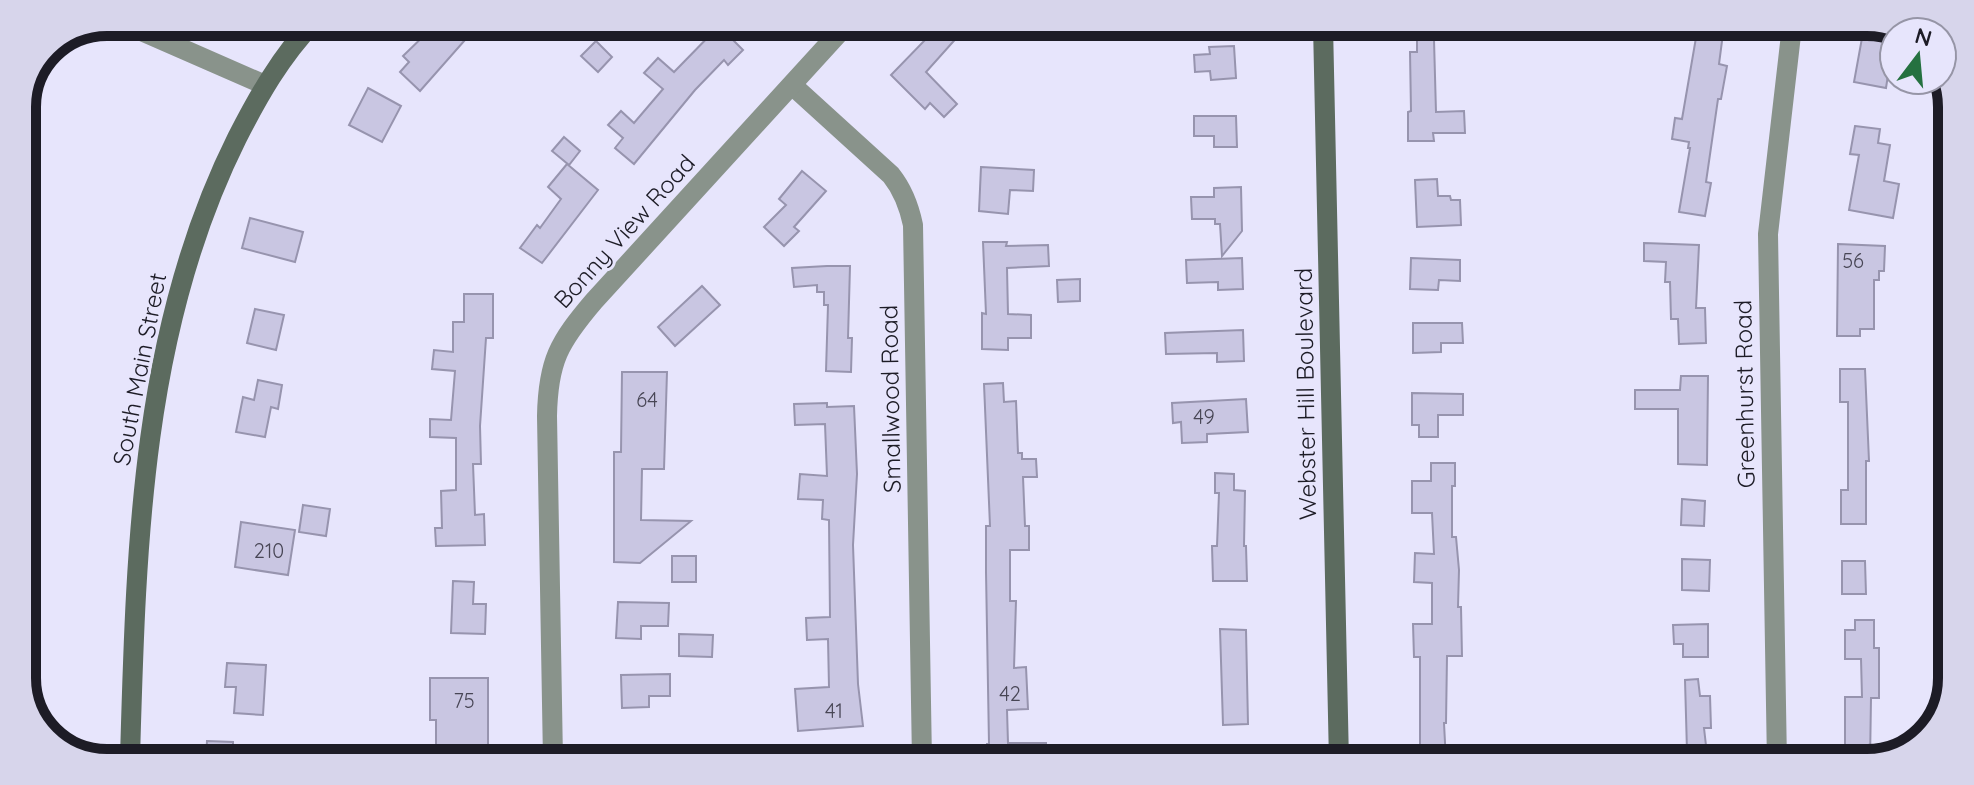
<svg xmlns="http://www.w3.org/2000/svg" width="1974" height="785" viewBox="0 0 1974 785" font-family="Quicksand,sans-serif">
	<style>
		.building { fill: #c9c6e2; stroke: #9794ae; stroke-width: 2 }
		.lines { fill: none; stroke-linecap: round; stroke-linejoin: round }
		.street { stroke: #89938b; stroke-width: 20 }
		.secondary { stroke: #5c6b5f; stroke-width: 20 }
		.labels { text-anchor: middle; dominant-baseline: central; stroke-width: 6; stroke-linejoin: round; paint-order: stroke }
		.number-label { font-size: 20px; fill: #484655 }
		.street-label { font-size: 24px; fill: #1d1c26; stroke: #e7e5fc }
		.rim { fill: none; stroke: #1d1c26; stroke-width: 10 }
	</style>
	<rect width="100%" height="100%" fill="#e7e5fc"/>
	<!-- building -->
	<g class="building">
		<path d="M437 23H480L420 91 400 72 409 62 403 56Z"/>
		<path d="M934 24H969L926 72 957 104 944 117 930 103 925 109 891 75 928 37 925 35Z"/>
		<path d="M719 26 743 50 728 65 724 60 695 90 634 164 615 148 623 138 608 125 621 111 634 123 663 89 644 73 658 58 674 72Z"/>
		<path d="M1698 26H1724L1719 64 1727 66 1721 99H1718L1706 182 1711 183 1705 216 1679 212 1690 148H1688L1689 142 1672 139 1675 118 1682 119Z"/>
		<path d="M1864 27H1887L1882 61 1890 62 1886 88 1854 82Z"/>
		<path d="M1417 40H1434L1436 112 1464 111 1465 133H1433L1434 141H1408V112L1411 111 1410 52H1417Z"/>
		<path d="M596 41 612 57 598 72 581 56Z"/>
		<path d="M1234 46 1236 78 1211 80 1210 71 1195 72 1194 55 1210 54 1209 47Z"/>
		<path d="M368 88 401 106 382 142 349 125Z"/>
		<path d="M1194 116H1236L1237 147H1214V136H1194Z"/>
		<path d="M1855 126 1880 129 1878 143 1890 145 1884 181 1899 184 1893 218 1849 210 1859 155 1850 154Z"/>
		<path d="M564 137 580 151 569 165 552 151Z"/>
		<path d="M567 164 598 190 542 263 520 248 537 225 540 228 561 199 548 187Z"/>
		<path d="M981 167 1034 170 1033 191 1010 190 1008 214 979 211Z"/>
		<path d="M802 171 826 191 794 227 799 231 784 246 764 227 786 205 779 199Z"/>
		<path d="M1437 179 1438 196H1450L1451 200H1460L1461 225 1417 227 1415 180Z"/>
		<path d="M1241 187 1242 231 1222 256 1220 224H1215V219H1192L1191 197H1214V188Z"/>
		<path d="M250 218 303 232 295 262 242 248Z"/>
		<path d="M983 242H1007L1006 246 1048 245 1049 266 1007 268 1008 314 1031 315V338H1008V350L982 349V313L986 314Z"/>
		<path d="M1644 243 1699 245 1696 308H1705L1706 343 1679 344 1678 319H1671L1670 282H1665L1666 262 1644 261Z"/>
		<path d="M1838 244 1885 246 1884 271H1879V280H1874V329H1860V336H1837Z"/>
		<path d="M1242 258 1243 289 1218 290V282L1187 283 1186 260Z"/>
		<path d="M1411 258 1460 260V281L1439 280 1438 290 1410 289Z"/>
		<path d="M827 266H850L848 338H852L851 372 826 371 828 305H824V292H817V285L794 287 792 268Z"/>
		<path d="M1080 279V301L1058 302 1057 280Z"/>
		<path d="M702 286 720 305 675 346 658 327Z"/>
		<path d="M464 294H493V338H486L480 426 481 464H473L475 515 484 514 485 545 436 546 435 528H442L441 491 456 490V438L430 437V419L451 420 455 371 432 369 434 350 453 352V322H464Z"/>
		<path d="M255 309 284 315 276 350 247 343Z"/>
		<path d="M1413 323H1462L1463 343H1441V352L1413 353Z"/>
		<path d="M1243 330 1244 361 1217 362V353L1166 354 1165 333Z"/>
		<path d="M1840 369H1865L1869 461H1866V524H1841V490H1848V402H1840Z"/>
		<path d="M622 372H667L664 469H642L641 520 691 521 640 563 614 562V452H621Z"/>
		<path d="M1681 376H1708L1707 465 1678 464V409H1635V390H1680Z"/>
		<path d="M258 380 282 385 278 409 271 407 265 437 236 432 243 397 254 400Z"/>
		<path d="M1003 383 1004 402 1016 401 1018 453H1022V459H1036L1037 477H1023L1025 526H1029V550H1010V601H1016L1014 668 1026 667 1028 709 1007 710 1008 743H1046V761H987V744H989L986 572V526H990L984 384Z"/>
		<path d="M1412 393 1463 394V415H1438V437H1419V425H1412Z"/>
		<path d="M1246 399 1248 432 1207 434V442L1182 443 1181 422 1173 423 1172 403Z"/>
		<path d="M827 403V407L854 406 857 474 853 545 858 684 863 726 798 731 795 689 829 687 828 639 807 640 806 618 830 617 829 520 822 519 823 500 798 499 800 474 827 476 825 424 795 425 794 404Z"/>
		<path d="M1431 463H1455V486H1452V537H1456L1459 570 1458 607H1461L1462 656H1447L1446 723H1444L1446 762H1420V657H1414L1413 624H1432V583L1414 582 1415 553 1434 554 1432 513H1412V481H1431Z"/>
		<path d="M1215 473 1234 474V490L1245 491 1244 546H1246L1247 581H1213L1212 546H1217L1219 493H1215Z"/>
		<path d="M1682 499 1705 501 1704 526 1681 525Z"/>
		<path d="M303 505 330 509 326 536 299 532Z"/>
		<path d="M241 522 295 530 288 575 235 567Z"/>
		<rect x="672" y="556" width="24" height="26"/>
		<path d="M1682 559 1710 560 1709 591 1682 590Z"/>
		<path d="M1842 561H1865L1866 594H1842Z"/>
		<path d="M453 581 474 582 473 604H486L485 634 451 633Z"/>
		<path d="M618 602 669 603 668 626H641V639L616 638Z"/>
		<path d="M1855 620H1874V648H1879V698H1871L1870 762 1867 763H1845V697H1862L1861 659H1845V630H1855Z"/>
		<path d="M1708 624V657H1683V644H1674L1673 625Z"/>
		<path d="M1220 629 1246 630 1248 724 1223 725Z"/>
		<path d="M679 634 713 635 712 657 679 656Z"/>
		<path d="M227 663 266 665 263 715 234 713 236 687H225Z"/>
		<path d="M670 674V696H649V707L622 708 621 675Z"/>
		<path d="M430 678H488V759H436V720H430Z"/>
		<path d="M1698 679 1700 696H1710L1711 728H1704L1708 763H1689L1687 751 1685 680Z"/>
		<path d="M207 741 233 742V759H206Z"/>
	</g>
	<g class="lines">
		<!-- street -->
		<g class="street">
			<path d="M121 22 265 85"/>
			<path d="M792 85 891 175C903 190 909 206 913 225L922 761"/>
			<path d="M553 760 547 416C548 361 559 342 594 301L847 24"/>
			<path d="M1777 763 1768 234 1792 26"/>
		</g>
		<!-- secondary -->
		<g class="secondary">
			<path d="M1323 25 1339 762"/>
			<path d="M130 758C136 548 141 330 237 138 258 97 281 56 313 23"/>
		</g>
	</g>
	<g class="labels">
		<!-- number labels -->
		<g class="number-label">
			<text x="1853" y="260">56</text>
			<text x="647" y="399">64</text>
			<text x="1204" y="416">49</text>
			<text x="269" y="550">210</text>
			<text x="1010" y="693">42</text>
			<text x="464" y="700">75</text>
			<text x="834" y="710">41</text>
		</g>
		<!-- street labels -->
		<g class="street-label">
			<text transform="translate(624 231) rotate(-48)">Bonny View Road</text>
			<text transform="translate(139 369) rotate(-79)">South Main Street</text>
			<text transform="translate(1305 394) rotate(-91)">Webster Hill Boulevard</text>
			<text transform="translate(1744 394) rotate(-91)">Greenhurst Road</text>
			<text transform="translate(890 399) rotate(-91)">Smallwood Road</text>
		</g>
	</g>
	<!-- crop -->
	<path d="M0 0H1974V785H0ZM107 36H1867A71 71 0 0 1 1938 107V678A71 71 0 0 1 1867 749H107A71 71 0 0 1 36 678V107A71 71 0 0 1 107 36Z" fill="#d7d5eb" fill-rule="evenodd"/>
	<path class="rim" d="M107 36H1867A71 71 0 0 1 1938 107V678A71 71 0 0 1 1867 749H107A71 71 0 0 1 36 678V107A71 71 0 0 1 107 36Z"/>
	<!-- north arrow -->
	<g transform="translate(1918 56) rotate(16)"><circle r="38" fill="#e7e5fc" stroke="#9695a6" stroke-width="2"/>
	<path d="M0-6L14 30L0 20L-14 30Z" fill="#257140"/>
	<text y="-12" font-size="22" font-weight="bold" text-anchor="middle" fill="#1d1c26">N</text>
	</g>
</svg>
